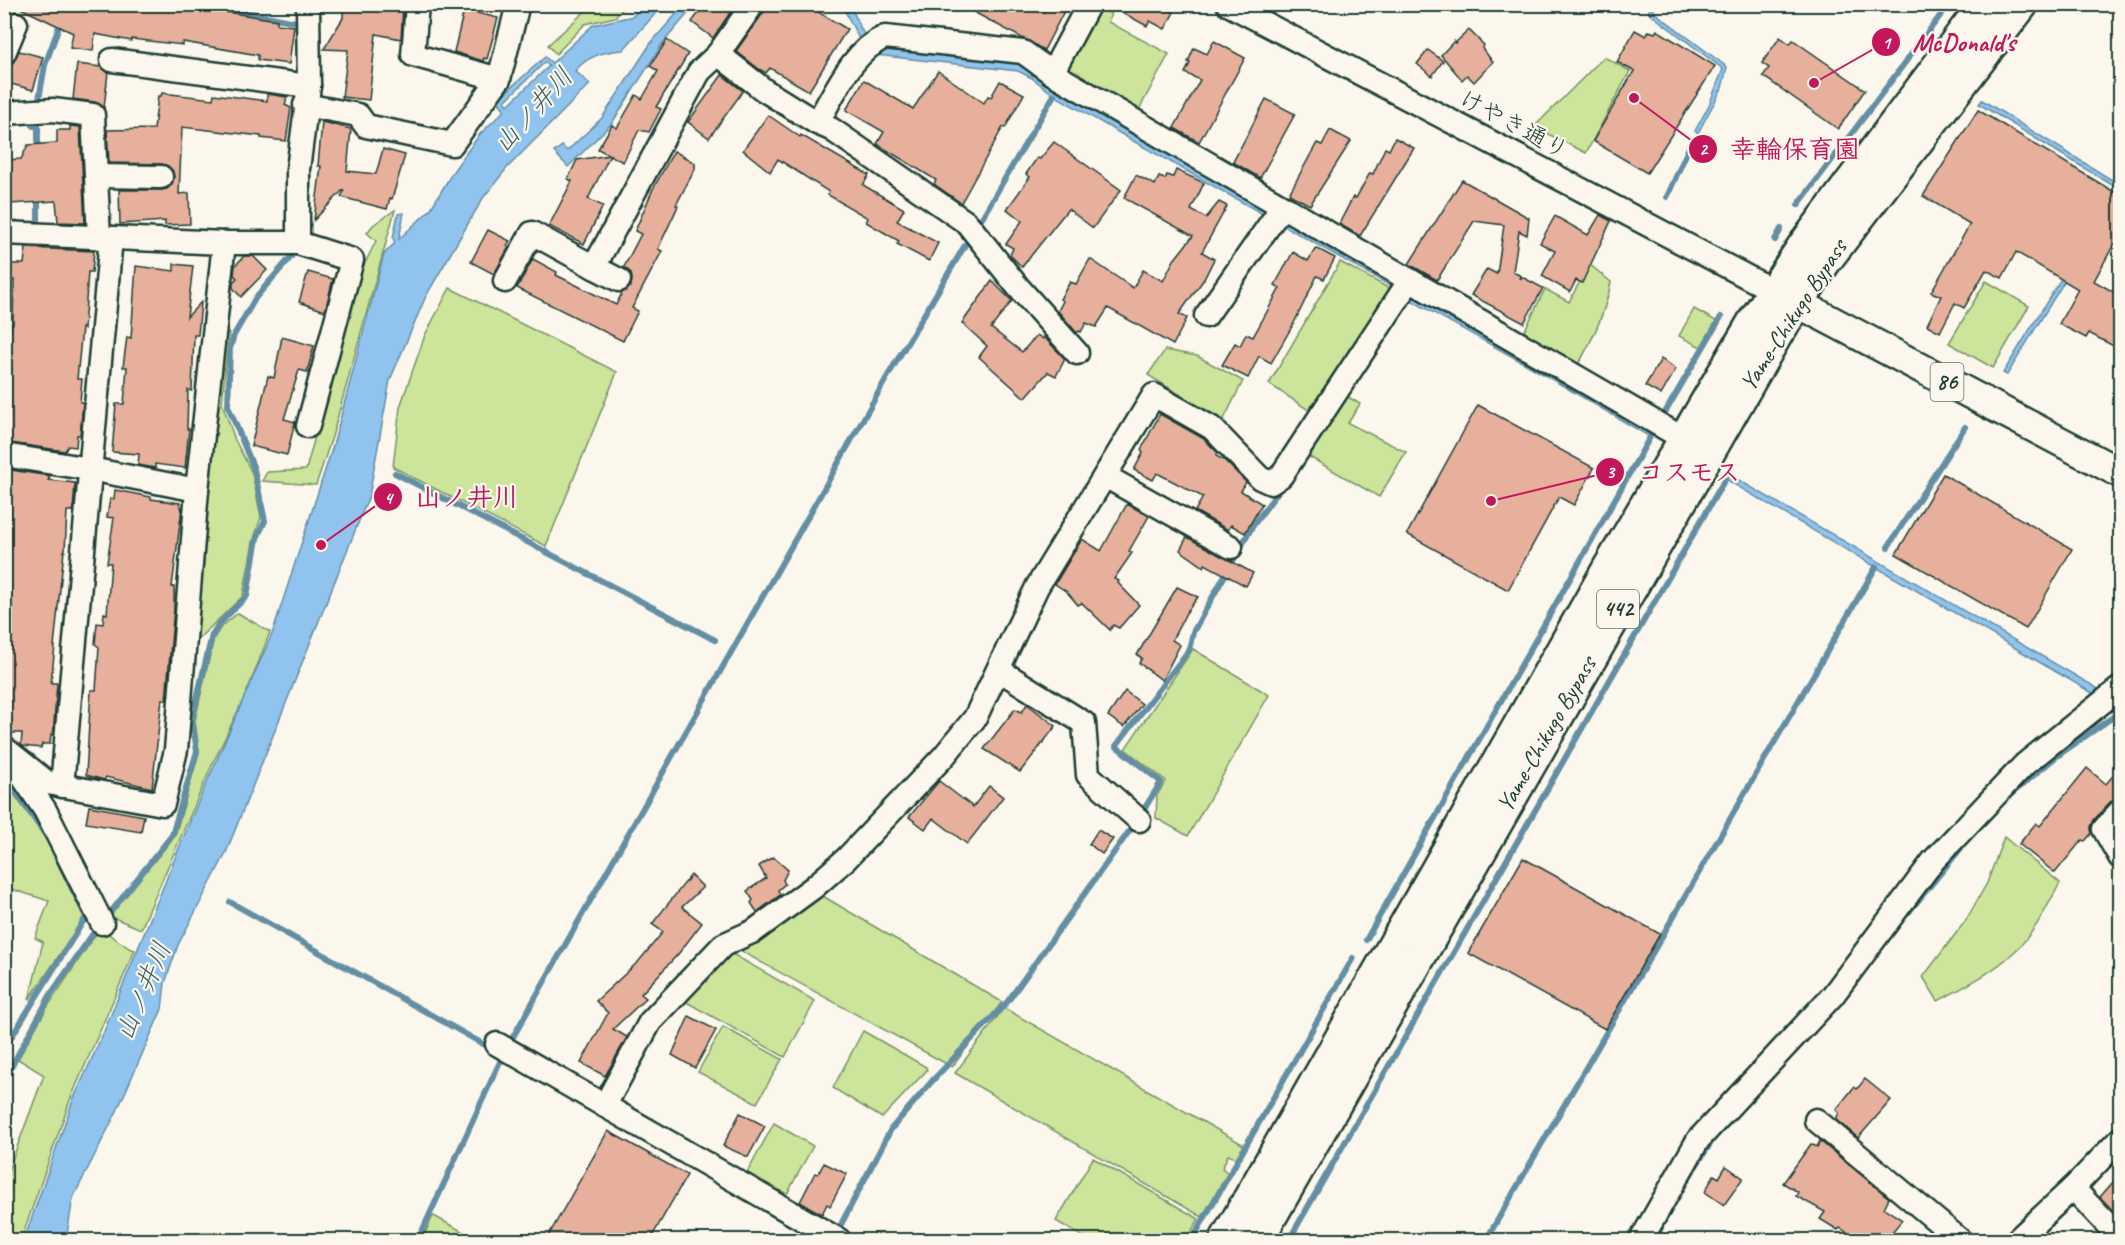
<svg xmlns="http://www.w3.org/2000/svg" width="2125" height="1245" viewBox="0 0 2125 1245" font-family="Caveat,'Klee One',sans-serif">
	<style>
		.green { fill: #cce59b; stroke: #769168; stroke-width: 1.5 }
		.water { fill: #90c4ee; stroke: #638ea4; stroke-width: 1.5; fill-rule: evenodd }
		.lines { fill: none; stroke-linecap: round; stroke-linejoin: round }
		.stream { stroke: #638ea4; stroke-width: 6 }
		.building { fill: #e6b09c; stroke: #1f3d34; stroke-width: 1.5 }
		.minor-casing { stroke: #1f3d34; stroke-width: 27 }
		.major-casing { stroke: #1f3d34; stroke-width: 33 }
		.highway-casing { stroke: #1f3d34; stroke-width: 38 }
		.minor { stroke: #fbf7ec; stroke-width: 22 }
		.major { stroke: #fbf7ec; stroke-width: 28 }
		.highway { stroke: #fbf7ec; stroke-width: 33 }
		.labels { text-anchor: middle; dominant-baseline: central; stroke-width: 4.5; stroke-linejoin: round; paint-order: stroke }
		.shield { fill: #fbf7ec; stroke: #61756b; stroke-width: 1.5 }
		.shield-label { font-size: 22px; font-weight: bold; fill: #1f3d34 }
		.street-label { font-size: 24px; fill: #1f3d34; stroke: #fbf7ec }
		.water-label { font-size: 26px; font-style: italic; fill: #3b5f62; stroke: #fbf7ec }
		.leader { fill: none; stroke: #c2185b; stroke-width: 2 }
		.callout-dot { fill: #c2185b; stroke: #fbf7ec; stroke-width: 2 }
		.mark-label { font-size: 18px; text-anchor: middle; font-weight: bold; fill: #fff }
		.callout-label { font-size: 26px; text-anchor: middle; font-weight: bold; fill: #c2185b; stroke: #fbf7ec; stroke-width: 4.5; stroke-linejoin: round; paint-order: stroke }
	</style>
	<rect width="100%" height="100%" fill="#fbf7ec"/>
	<filter id="ink" filterUnits="userSpaceOnUse"><feTurbulence type="fractalNoise" baseFrequency=".0167" numOctaves="2"/><feDisplacementMap in="SourceGraphic" scale="12" xChannelSelector="R" yChannelSelector="G"/><feConvolveMatrix kernelMatrix="1 2 1 2 8 2 1 2 1" color-interpolation-filters="sRGB"/></filter>
	<g filter="url(#ink)">
		<!-- green -->
		<g class="green">
			<path d="M592 5H626L615 17 585 24 556 54 548 45Z"/>
			<path d="M1095 6 1111 14 1108 22 1169 54 1136 115 1071 77 1068 52Z"/>
			<path d="M1604 57 1630 71 1586 153 1534 127Z"/>
			<path d="M395 210 332 437 316 485 262 481 267 472 306 470 357 279 376 241 367 233 373 225Z"/>
			<path d="M1340 262 1394 291 1313 413 1269 384Z"/>
			<path d="M1589 264 1611 282C1605 314 1593 340 1576 368L1522 336 1545 289 1569 302Z"/>
			<path d="M1986 281 2029 306 1993 368 1949 343Z"/>
			<path d="M450 288 617 372 546 546 393 467 400 407 425 335Z"/>
			<path d="M1694 309 1716 321 1701 347 1679 336Z"/>
			<path d="M229 332 222 403 235 440 252 473 261 517 253 542 243 596 197 640 222 334Z"/>
			<path d="M1165 350 1197 356 1243 381 1223 421 1148 375Z"/>
			<path d="M1345 395 1360 404 1348 423 1406 452 1379 497 1306 455Z"/>
			<path d="M238 613 270 632 247 692 212 765 141 929 109 916 175 836 199 753 195 720 214 638 221 627Z"/>
			<path d="M1193 649 1269 695 1188 836 1156 818 1157 795 1166 781 1125 749Z"/>
			<path d="M5 776 50 845 85 917 29 1000 43 942 35 938 49 901 5 887Z"/>
			<path d="M2004 837 2060 883C2047 907 2034 934 2013 953 1992 973 1964 987 1938 1001L1923 977 1966 920 1987 883Z"/>
			<path d="M821 895 1002 1002 952 1067 730 945Z"/>
			<path d="M100 928 129 948 135 950 70 1100 21 1240H5L4 1182 44 1075 18 1059 48 1006Z"/>
			<path d="M727 951 815 1001 785 1057 681 999Z"/>
			<path d="M1004 1008 1244 1145 1236 1158 1228 1155 1222 1168 1228 1173 1202 1217 955 1073Z"/>
			<path d="M723 1027 782 1059 757 1103 698 1072Z"/>
			<path d="M863 1031 926 1067 927 1070 882 1118 833 1088Z"/>
			<path d="M774 1123 813 1146 787 1194 747 1173Z"/>
			<path d="M1093 1158 1199 1219 1186 1240H1088L1056 1221Z"/>
			<path d="M433 1216H434L478 1240H422Z"/>
		</g>
		<!-- water -->
		<g class="water">
			<path d="M685 4 695 5 663 43 612 123 568 167 554 152 562 146 567 151 602 118 651 43Z"/>
			<path d="M642 5H663L623 50C605 51 586 57 575 71L590 84 507 168 483 198 426 296 390 380 369 496 225 855 178 945 165 983 162 1009 117 1111 73 1198 66 1240H24L73 1100 103 1034 193 814 272 634 333 446 384 254 395 243 393 238 398 214 404 213 399 239 430 210 454 170 480 134 505 110 497 100 545 57 552 63 593 25 633 16ZM545 62 549 66 508 105 505 101Z"/>
			<path d="M842 5H850L865 37 1019 62 1655 429 1650 437 1531 367 1405 297 1394 288 1128 138 1054 95 1032 78 1018 71 876 55 862 45Z"/>
			<path d="M1653 5H1657L1653 11 1727 67 1722 88 1698 133 1695 131 1709 105 1723 69 1648 12Z"/>
			<path d="M1982 100 2120 185V190L2007 375 2003 373 2117 188 1979 104Z"/>
			<path d="M1730 475 2102 691 2099 697 1725 479Z"/>
		</g>
		<g class="lines">
			<!-- stream -->
			<g class="stream">
				<path d="M206 4 296 22"/>
				<path d="M39 99 45 65 61 21"/>
				<path d="M33 126H38V150"/>
				<path d="M1667 197 1690 145"/>
				<path d="M1798 205 1949 4"/>
				<path d="M38 220V196"/>
				<path d="M977 226 1054 95"/>
				<path d="M1775 240 1781 229"/>
				<path d="M1663 416 1721 317"/>
				<path d="M395 473 715 640"/>
				<path d="M1888 547 1965 427"/>
				<path d="M4 776 49 840"/>
				<path d="M2009 796 2057 756 2120 712"/>
				<path d="M1141 814 1161 782 1116 746 1189 650 1193 632 1252 527 1282 486"/>
				<path d="M230 902 483 1044"/>
				<path d="M1907 914 1961 848"/>
				<path d="M106 918 172 835 197 751 192 719 212 635 218 625 247 596 257 538 265 521 254 469 228 406 230 348 234 335 256 297 291 257"/>
				<path d="M1366 940 1650 437"/>
				<path d="M509 1044 886 379 971 235"/>
				<path d="M4 1049 86 917 57 858"/>
				<path d="M4 1084 10 1069 51 994 99 925"/>
				<path d="M1689 1177 1714 1138"/>
				<path d="M837 1232 891 1129 933 1080 1008 1001 1135 823"/>
				<path d="M418 1240 504 1053"/>
				<path d="M1192 1240 1353 958"/>
				<path d="M1289 1240 1725 479"/>
				<path d="M1486 1240 1876 567"/>
				<path d="M1654 1240 1661 1228"/>
			</g>
		</g>
		<!-- building -->
		<g class="building">
			<path d="M12 4H173L277 20V24L294 26 289 64 258 60V55L183 42V45L132 39 131 41 95 34 93 51 70 48 73 33Z"/>
			<path d="M343 4H403L401 39 376 34 369 100 342 97 348 50 324 49 343 18Z"/>
			<path d="M705 4H736L713 38 692 22Z"/>
			<path d="M766 4H805L847 29 809 91 770 68 766 73 759 69 736 51 764 12Z"/>
			<path d="M959 4H1027L1043 13 1047 4H1051L1064 11 1044 50Z"/>
			<path d="M1107 4H1159L1174 12 1165 29 1150 21 1147 26Z"/>
			<path d="M464 10 498 18 487 59 484 58 483 61 454 52Z"/>
			<path d="M1469 30 1484 45 1482 48 1493 62 1474 82 1467 75 1462 80 1441 55 1454 41 1455 43Z"/>
			<path d="M1635 30 1646 36 1649 31 1655 33 1657 30 1715 66 1647 173 1593 141 1634 71 1617 62Z"/>
			<path d="M1780 37 1790 44 1793 40 1865 90 1838 129 1763 76 1769 68 1762 63Z"/>
			<path d="M667 40 688 54 656 107 661 109 649 132 639 130 623 162 598 149 612 125 617 128 636 95 642 99 658 71 650 66Z"/>
			<path d="M1214 41 1245 58 1199 142 1174 128 1200 80 1185 73 1190 63 1188 62 1194 48 1207 54Z"/>
			<path d="M1428 50 1443 61 1432 76 1417 64Z"/>
			<path d="M19 51 43 57 33 90 4 82V66L13 63Z"/>
			<path d="M77 64 101 67 108 72 104 108 95 102 73 99Z"/>
			<path d="M938 71 984 103 988 96 991 97 1000 81 1024 94 1005 128 1003 127 961 203 934 184 936 180 877 144 884 132 846 110 864 80 913 109Z"/>
			<path d="M722 75 743 91 709 138 688 122Z"/>
			<path d="M162 93 213 99 214 94 267 101V94L287 97 285 105 291 108 286 141 261 138V136L182 127 179 194 189 193 190 224 165 225V221L120 224 119 190H161L167 189 172 184 174 177 173 171 168 166 162 164 109 163 107 130 154 129 158 96H161Z"/>
			<path d="M1266 99 1295 114 1260 178 1233 162Z"/>
			<path d="M1978 110 2121 196V247L2114 244 2094 281 2121 296V350L2089 333 2086 338 2059 324 2078 289 2016 252 2002 278 1986 270 1964 308 1955 303 1940 332 1927 325 1941 296 1931 292 1970 224 1923 196Z"/>
			<path d="M768 115 800 137 801 135 869 175 863 185 904 209 897 221 938 243 929 261 897 244 899 241 866 222 868 218 828 195 829 192 778 159 770 172 743 150Z"/>
			<path d="M322 122 351 129 347 171 376 174 383 149 405 155 392 199 390 198 387 209 341 197 344 191 343 190 314 220 321 166H318Z"/>
			<path d="M70 126 80 127 85 223 58 222 56 201 10 204 7 160 21 159 28 145 57 143V130H70Z"/>
			<path d="M1330 130 1351 141 1310 205 1289 194 1317 143 1322 145Z"/>
			<path d="M1395 138 1414 148 1360 236 1339 224 1353 197 1356 198 1370 173 1373 174 1385 148 1389 150Z"/>
			<path d="M1054 142 1121 190 1093 228 1068 209 1022 267 1010 255 1013 248 1006 244 1022 221 1007 209 1030 177 1026 174 1037 158 1040 159Z"/>
			<path d="M674 151 695 163V169L676 205 678 206 658 249 662 251 632 308 638 311 623 341 517 288 533 259 557 272 556 275 616 305 622 293 631 286 632 279 631 273 624 267 641 234 635 231 653 189Z"/>
			<path d="M610 155 588 199 603 206 584 244 549 226 572 181 568 179 577 160Z"/>
			<path d="M1176 170 1204 183 1191 210 1206 218 1219 202 1227 206 1202 252 1214 259 1204 279 1179 314 1187 318 1173 345 1108 308 1096 327 1086 323 1081 332 1079 331 1077 333 1058 311 1063 301 1060 299 1070 282 1076 284 1090 259 1133 288 1143 270 1163 281 1174 260 1193 236 1124 198 1136 175 1155 185 1159 177 1165 179 1167 175 1173 177Z"/>
			<path d="M1462 180 1529 218 1527 235 1519 231 1513 272 1521 276 1520 279 1522 277 1543 288 1524 323 1471 295 1487 269 1497 274 1504 225 1474 221 1437 280 1409 264Z"/>
			<path d="M1600 215 1611 221 1582 283 1576 280 1570 292 1542 276 1555 251 1540 243 1555 216 1588 235Z"/>
			<path d="M488 230 510 241 507 246 509 247 494 274 471 262Z"/>
			<path d="M26 248 94 251 92 272H88L84 329 82 328 77 379H82L80 402H83L80 435H77L76 447 68 446 65 451 4 442V387L11 324H13L14 280H7V264H24Z"/>
			<path d="M1316 248 1335 258 1324 279 1317 276 1294 323 1271 363 1259 356 1248 378 1222 365 1235 343 1240 346 1246 334 1253 337 1280 288 1275 285 1293 252 1308 261Z"/>
			<path d="M244 256H253L267 270 241 297 233 288V282L237 278 234 275 235 266Z"/>
			<path d="M174 264 193 266 187 317 201 302 198 335H194L192 391 188 390 187 429H189L185 468 155 464V468L138 465 139 454 112 452 116 404H124L127 367H123L127 337 131 338 136 266 174 271Z"/>
			<path d="M308 272 333 279 325 311 299 302Z"/>
			<path d="M992 281 1012 301 991 328 1022 352 1037 335 1043 339 1044 337 1065 359 1056 376 1048 372 1025 398 979 357 987 346 962 323Z"/>
			<path d="M282 337 314 346 307 372 299 370 284 419 295 422 287 455 251 446 268 376 274 378Z"/>
			<path d="M1661 359 1676 369 1661 395 1645 386Z"/>
			<path d="M1478 405 1594 468 1574 505 1559 497 1508 590 1407 534Z"/>
			<path d="M1160 414 1204 439 1218 453 1216 456 1224 460 1246 482 1241 491 1262 504 1245 533 1231 525 1228 530 1195 511 1203 497 1157 473 1153 480 1134 470 1143 453 1141 450Z"/>
			<path d="M4 469 50 476 48 480 75 483 73 511H67L65 551H64L54 646H55L51 683H57L53 735 51 734 50 744H42L41 748 23 746 21 745 22 733H4V652L12 643 4 640Z"/>
			<path d="M1943 474 2072 549 2026 629 1896 554Z"/>
			<path d="M115 490 151 497V499L180 503V507H182L172 587H174V608L166 700 162 699 152 788 106 777 104 780 86 775 91 690H96L99 647 95 644 97 623 103 624 104 613 107 614 111 563H107L114 518 107 517 110 499H114Z"/>
			<path d="M1127 504 1149 516 1129 551 1132 553 1114 579 1119 581 1118 583 1139 605 1119 628 1113 625 1110 630 1082 603 1078 605 1067 592 1055 584 1082 539 1101 551Z"/>
			<path d="M1187 537 1253 573 1246 586 1205 564 1204 567 1180 550Z"/>
			<path d="M1177 587 1198 597 1186 613 1172 640 1180 645 1162 680 1139 663 1142 658 1137 655Z"/>
			<path d="M1125 691 1142 704 1124 727 1108 716Z"/>
			<path d="M1027 704 1056 726 1020 772 984 749 1015 709 1022 712Z"/>
			<path d="M2121 766V797L2110 802 2094 820 2091 827 2092 833 2085 841 2082 840 2055 873 2019 844 2036 823 2040 826 2087 768 2106 784Z"/>
			<path d="M939 781 973 807 989 786 1003 797 967 844 933 818 925 829 909 817Z"/>
			<path d="M89 806 144 816 141 832 86 823Z"/>
			<path d="M1098 830 1113 839 1102 854 1089 844Z"/>
			<path d="M773 857 788 870 783 880 785 884 778 890 780 895 757 912 751 903 753 900 747 891 766 878 759 866Z"/>
			<path d="M1523 858 1660 934 1605 1029 1468 953Z"/>
			<path d="M691 875 703 887 682 907 702 923 679 953 641 994 646 998 613 1029 627 1037 605 1076 581 1063 608 1013 596 1001 639 961 663 932 652 924Z"/>
			<path d="M689 1016 716 1030 695 1068 672 1055Z"/>
			<path d="M1865 1079 1891 1100 1858 1138 1836 1119 1839 1113 1836 1110 1854 1087 1857 1089Z"/>
			<path d="M740 1113 765 1126 748 1157 723 1146Z"/>
			<path d="M608 1131 687 1175 650 1240H546Z"/>
			<path d="M1820 1141 1889 1198 1884 1208 1902 1220 1888 1237 1884 1236 1881 1240H1858L1840 1228 1838 1230 1820 1219 1825 1212 1796 1196 1798 1192 1783 1183 1811 1144 1817 1147Z"/>
			<path d="M824 1163 847 1174 830 1206 827 1204 822 1214 800 1202 815 1173 818 1174Z"/>
			<path d="M1726 1166 1743 1178 1724 1205 1705 1192 1714 1175 1719 1178Z"/>
			<path d="M2121 1173V1219L2100 1197Z"/>
		</g>
		<g class="lines">
			<defs>
				<g id="minor">
					<path d="M417 4 413 55 499 79"/>
					<path d="M1228 4 1774 291"/>
					<path d="M4 53 16 24"/>
					<path d="M718 54 764 90 817 123C835 93 852 51 885 37L1023 52 1052 73 1696 446"/>
					<path d="M112 60 309 86"/>
					<path d="M1052 73 1089 4"/>
					<path d="M305 105 358 115 366 126 452 144 499 79 518 4"/>
					<path d="M4 113 53 110 93 115 99 238"/>
					<path d="M817 123 831 129 967 223 1018 287 1077 353"/>
					<path d="M96 176 161 177"/>
					<path d="M4 233 224 243 197 490 176 750 163 804 48 783 4 748"/>
					<path d="M224 243H298L352 260 308 426"/>
					<path d="M298 243V169L309 86 308 4"/>
					<path d="M594 267 619 280"/>
					<path d="M505 281 532 233 594 267 699 72 718 54 753 4"/>
					<path d="M1206 316 1282 207"/>
					<path d="M4 455 90 469 197 490"/>
					<path d="M1105 476 1231 547"/>
					<path d="M999 670 1084 723 1088 775 1139 820"/>
					<path d="M16 767 45 810 102 923"/>
					<path d="M62 786 111 238"/>
					<path d="M2120 811 2104 829 2120 857"/>
					<path d="M497 1044 839 1240"/>
					<path d="M605 1105 650 1022 723 945 754 931 814 887 846 859 944 756 975 718 1037 587 1154 395 1212 428 1260 478 1271 483 1281 476 1410 280"/>
					<path d="M1816 1120 1960 1240"/>
					<path d="M2073 1188 2119 1237"/>
					<path d="M1641 1240 1698 1140 1833 995 1933 861 2025 764 2120 688"/>
					<path d="M2017 1240 2073 1188 2120 1139"/>
				</g>
				<path id="major" d="M1777 292 2120 473"/>
				<g id="highway">
					<path d="M1227 1240 1610 568 1754 323 1804 247 1986 4"/>
					<path d="M1256 1240 1775 335 1824 261 2021 4"/>
				</g>
			</defs>
			<!-- minor casing -->
			<use href="#minor" class="minor-casing"/>
			<!-- major casing -->
			<use href="#major" class="major-casing"/>
			<!-- highway casing -->
			<use href="#highway" class="highway-casing"/>
			<!-- minor -->
			<use href="#minor" class="minor"/>
			<!-- major -->
			<use href="#major" class="major"/>
			<!-- highway -->
			<use href="#highway" class="highway"/>
		</g>
	</g>
	<g class="labels">
		<!-- shield labels -->
		<g class="shield">
			<rect x="1930.5" y="363" width="33" height="38" rx="4.5"/>
			<rect x="1597" y="590" width="42" height="38" rx="4.5"/>
		</g>
		<g class="shield-label">
			<text x="1947" y="382">86</text>
			<text x="1618" y="609">442</text>
		</g>
		<!-- street labels -->
		<g class="street-label">
			<text transform="translate(1514 124) rotate(28)">けやき通り</text>
			<text transform="translate(1793 315) rotate(-57)">Yame-Chikugo Bypass</text>
			<text transform="translate(1546 734) rotate(-60)">Yame-Chikugo Bypass</text>
		</g>
		<!-- water labels -->
		<g class="water-label">
			<text transform="translate(533 110) rotate(-48)">山ノ井川</text>
			<text transform="translate(143 991) rotate(-67)">山ノ井川</text>
		</g>
	</g>
	<!-- callouts -->
	<path class="leader" d="M1814 83L1886 42M1634 98L1703 149M1491 501L1610 472M321 545L388 497"/>
	<g class="callout-dot">
		<circle cx="1814" cy="83" r="6"/>
		<circle cx="1634" cy="98" r="6"/>
		<circle cx="1491" cy="501" r="6"/>
		<circle cx="321" cy="545" r="6"/>
		<circle cx="1886" cy="42" r="15"/>
		<circle cx="1703" cy="149" r="15"/>
		<circle cx="1610" cy="472" r="15"/>
		<circle cx="388" cy="497" r="15"/>
	</g>
	<g class="mark-label">
		<text x="1886" y="49">1</text>
		<text x="1703" y="155">2</text>
		<text x="1610" y="478">3</text>
		<text x="388" y="504">4</text>
	</g>
	<g class="callout-label">
		<text x="1964" y="51">McDonald's</text>
		<text x="1795" y="158">幸輪保育園</text>
		<text x="1689" y="481">コスモス</text>
		<text x="467" y="506">山ノ井川</text>
	</g>
	<!-- margin -->
	<rect width="2125" height="1245" fill="none" stroke="#fbf7ec" stroke-width="24"/>
	<rect x="12" y="12" width="2101" height="1221" fill="none" stroke="#1f3d34" stroke-width="2" filter="url(#ink)"/>
</svg>
